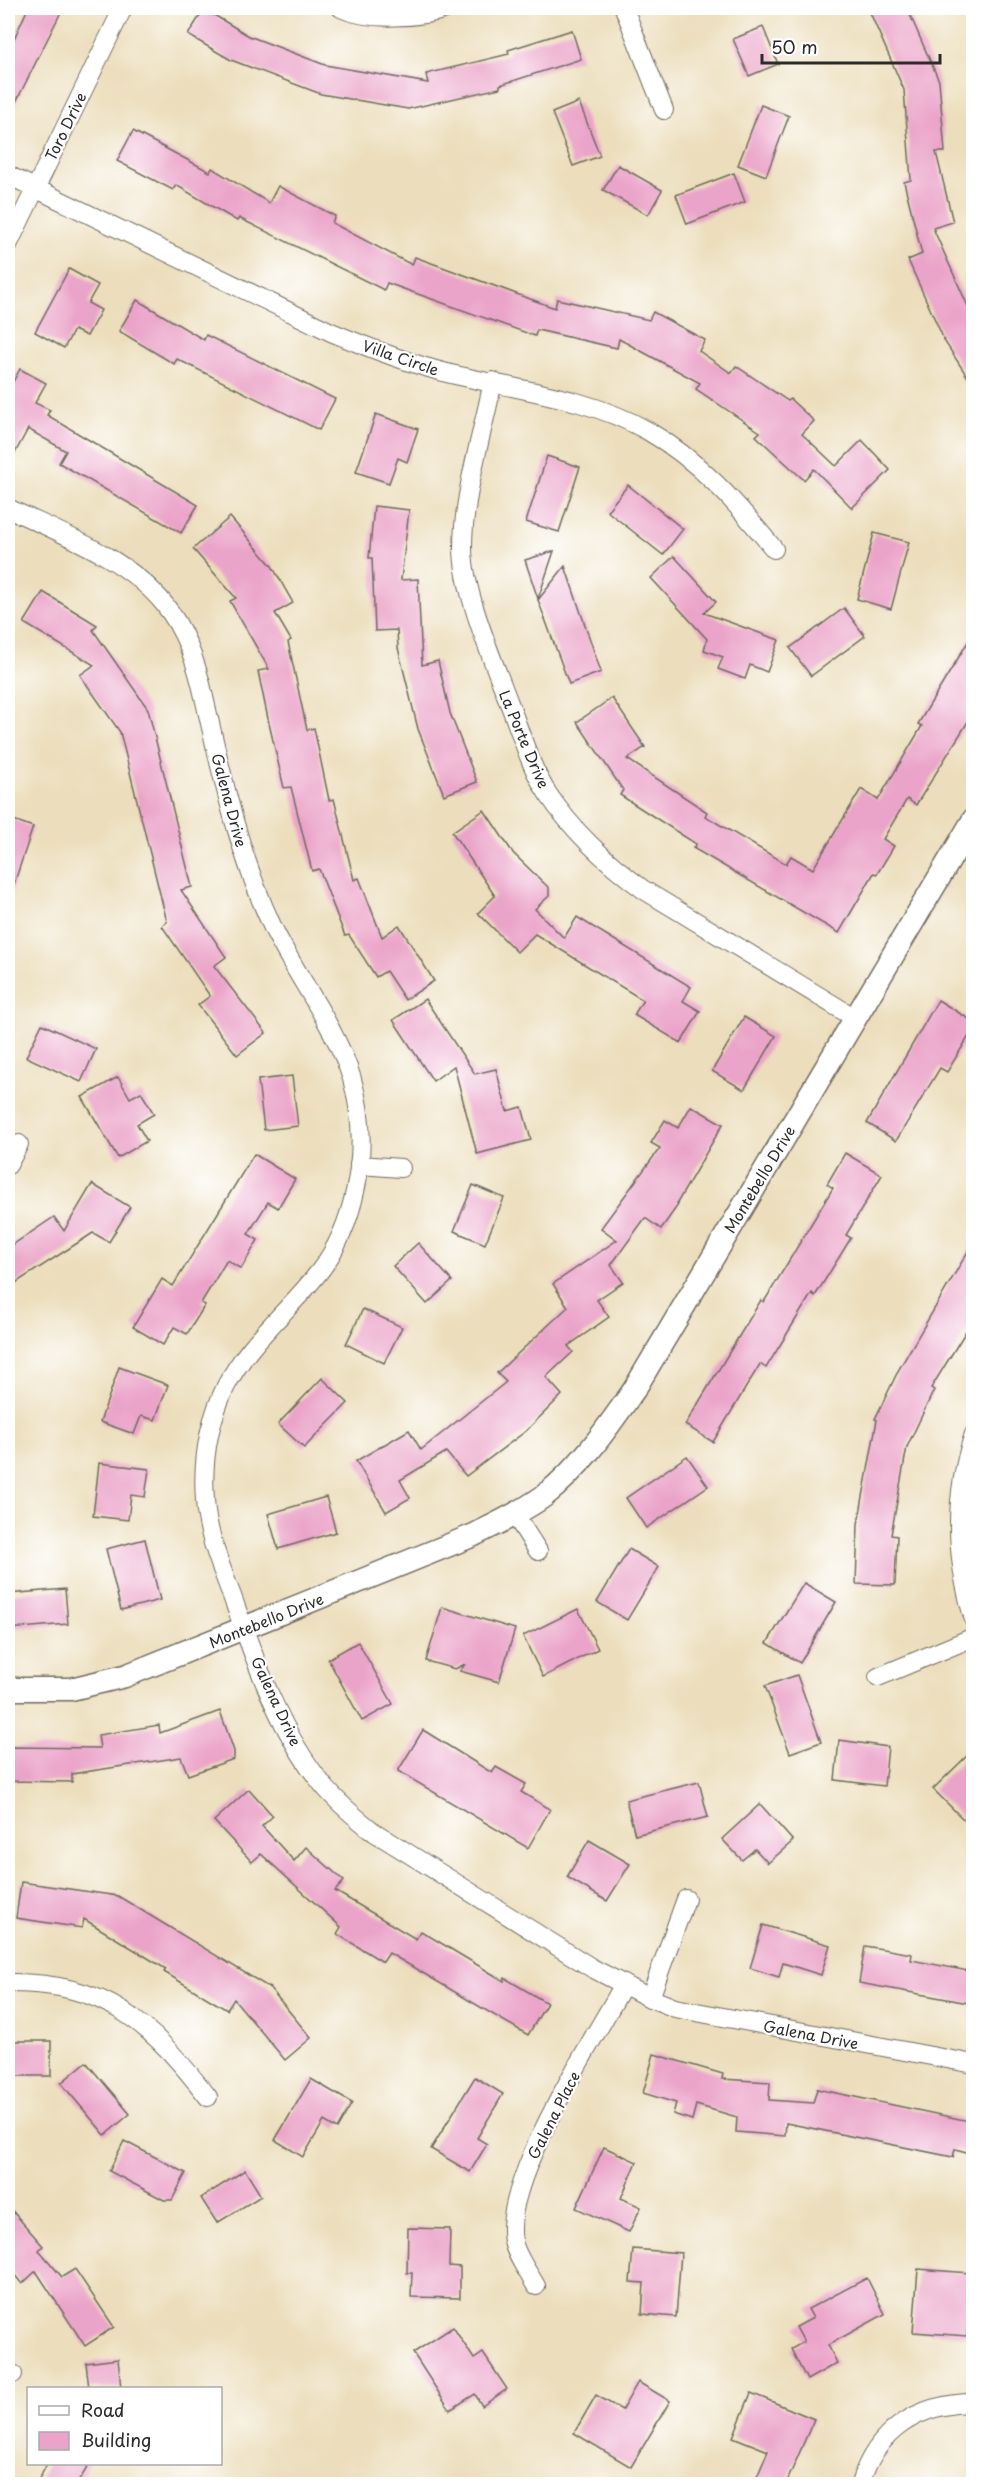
<svg xmlns="http://www.w3.org/2000/svg" width="981" height="2492" viewBox="0 0 981 2492" font-family="'Playpen Sans',sans-serif">
	<style>
		.building { fill: #eba4c9 }
		.lines { fill: none; stroke-linecap: round; stroke-linejoin: round }
		.minor-casing { stroke: #6f6a5e; stroke-width: 20 }
		.tertiary-casing { stroke: #6f6a5e; stroke-width: 25 }
		.minor { stroke: #fff; stroke-width: 18 }
		.tertiary { stroke: #fff; stroke-width: 22 }
		.labels { text-anchor: middle; dominant-baseline: central; stroke-width: 4.5; stroke-linejoin: round; paint-order: stroke }
		.street-label { font-size: 15px; fill: #2b2b2b; stroke: #fff }
	</style>
	<rect width="100%" height="100%" fill="#fff"/>
	<filter id="ink" filterUnits="userSpaceOnUse"><feTurbulence type="fractalNoise" baseFrequency=".0167" numOctaves="2"/><feDisplacementMap in="SourceGraphic" scale="12" xChannelSelector="R" yChannelSelector="G"/><feConvolveMatrix kernelMatrix="1 2 1 2 8 2 1 2 1" color-interpolation-filters="sRGB"/></filter>
	<filter id="wash" filterUnits="userSpaceOnUse"><feTurbulence type="fractalNoise" baseFrequency=".008" numOctaves="4" result="noise"/><feDisplacementMap in="SourceGraphic" scale="24" xChannelSelector="R" yChannelSelector="G"/><feGaussianBlur stdDeviation="1.35" result="paint"/><feColorMatrix in="noise" values="0 0 0 0 0 0 0 0 0 0 0 0 0 0 0 0 0 1.4 0 .05"/><feComposite in="paint" operator="in"/></filter>
	<g filter="url(#wash)">
		<rect width="100%" height="100%" fill="#ecdebc"/>
		<g id="blocks">
			<!-- building -->
			<g class="building">
				<path d="M28 8H63L8 118V52Z"/>
				<path d="M868 8H907L939 81 945 152H936L953 222 933 228 974 320V387L945 342 908 260 922 254 904 182 911 180 904 90Z"/>
				<path d="M204 9 249 36 325 65 428 83 426 74 509 54 508 50 572 30 581 59 500 85V88L408 109 321 94 231 60 188 35Z"/>
				<path d="M763 27 778 64 749 76 733 39Z"/>
				<path d="M579 102 600 156 573 166 552 113Z"/>
				<path d="M761 105 789 116 766 176 738 165Z"/>
				<path d="M133 131 210 172 212 168 269 203 278 186 335 216 332 223 412 265 415 257 555 308 557 299 649 320 653 312 705 340 699 351 731 373 736 366 788 401 790 399 814 421 802 434 836 466 862 440 890 470 852 508 814 469 804 480 756 436 760 432 696 389 700 383 619 339 617 348 537 330 535 336 387 283 384 290 239 218 237 221 176 185 173 190 117 161Z"/>
				<path d="M618 165 662 190 648 215 603 190Z"/>
				<path d="M734 173 745 202 687 224 676 195Z"/>
				<path d="M69 269 98 285 88 303 101 310 87 336 74 330 64 348 35 332Z"/>
				<path d="M137 300 204 340 206 335 335 399 319 430 177 359 174 364 119 331Z"/>
				<path d="M20 369 46 383 35 403 50 410 47 415 198 505 181 533 59 463 66 451 28 429 8 466V391Z"/>
				<path d="M376 414 418 429 407 462 398 458 389 483 356 472Z"/>
				<path d="M547 456 580 467 559 532 526 522Z"/>
				<path d="M628 485 683 529 663 555 607 511Z"/>
				<path d="M374 506 409 510 401 580 418 579 422 665 438 661 450 713 477 782 444 795 418 729 398 648 397 630 375 631 372 558H369Z"/>
				<path d="M230 517 272 566 293 603 275 613 291 640 288 642 307 730 314 728 329 800 334 799 354 880 359 878 382 937 399 925 434 981 405 1000 386 971 376 977 349 935 345 936 319 869 312 871 291 787 284 788 268 719 258 671 269 669 230 601 236 598 193 549Z"/>
				<path d="M874 533 909 542 891 609 857 599Z"/>
				<path d="M554 551 538 599 525 560Z"/>
				<path d="M674 556 716 602 704 613 779 640 767 672 750 665 745 679 718 669 723 657 704 650 707 639 651 578Z"/>
				<path d="M565 566 601 672 569 684 538 600Z"/>
				<path d="M43 592 97 625 93 630 148 709 192 887 181 890 226 957 214 966 266 1033 237 1055 198 1005 210 996 162 926 167 922 120 732 80 675 94 665 24 623Z"/>
				<path d="M844 608 865 636 811 676 790 648Z"/>
				<path d="M974 632V712L916 805 907 799 883 839 894 846 877 874 874 873 839 933 693 848 696 844 620 795 623 790 577 722 612 698 645 747 627 759 707 812 705 816 786 864 791 856 813 869 861 789 878 800 922 726 918 724Z"/>
				<path d="M484 810 513 853 549 888V896L535 909 564 938 577 917 691 987 683 1001 700 1011 681 1043 634 1015 643 1000 535 934 517 952 478 913 495 896 452 832Z"/>
				<path d="M8 818 33 827 11 893H8Z"/>
				<path d="M425 999 475 1074 496 1069 507 1111 522 1107 531 1140 477 1154 454 1066 433 1081 393 1020Z"/>
				<path d="M938 1000 974 1022V1028L947 1072 940 1068 896 1141 867 1123Z"/>
				<path d="M744 1017 776 1036 744 1090 712 1071Z"/>
				<path d="M42 1024 96 1049 81 1082 26 1057Z"/>
				<path d="M292 1076 298 1126 264 1130 258 1080Z"/>
				<path d="M118 1077 130 1098 141 1092 154 1114 137 1124 147 1141 118 1158 82 1097Z"/>
				<path d="M691 1106 723 1124 677 1203 678 1205 661 1229 645 1218 611 1265 623 1282 597 1300 609 1317 568 1346 573 1352 546 1377 562 1395 526 1431 466 1476 446 1452 400 1480 410 1498 386 1512 356 1461 409 1430 421 1450 506 1382 497 1373 568 1307 553 1284 617 1240 601 1228 660 1148 651 1143 665 1120 678 1128Z"/>
				<path d="M845 1153 882 1175 846 1235 851 1238 815 1296 812 1293 766 1368 760 1364 713 1442 685 1425 761 1300 764 1302 833 1188 827 1184Z"/>
				<path d="M254 1154 295 1179 278 1208 268 1202 248 1234 258 1240 241 1269 227 1260 201 1303 205 1305 187 1334 174 1327 163 1345 133 1327 162 1279 173 1286Z"/>
				<path d="M92 1184 130 1207 109 1242 93 1233 14 1284 8 1274V1248L54 1217 64 1231Z"/>
				<path d="M473 1185 504 1198 485 1244 454 1231Z"/>
				<path d="M974 1241V1318L931 1388 934 1390 907 1447 891 1535 897 1536 895 1585 856 1584 858 1524 877 1420 875 1419 899 1369Z"/>
				<path d="M418 1243 452 1281 427 1304 393 1266Z"/>
				<path d="M363 1309 402 1327 384 1363 346 1344Z"/>
				<path d="M119 1367 168 1385 155 1420 141 1416 134 1434 100 1422Z"/>
				<path d="M322 1378 348 1403 304 1448 278 1424Z"/>
				<path d="M687 1456 708 1486 646 1528 626 1498Z"/>
				<path d="M99 1463 149 1469 145 1497 131 1495 128 1520 93 1516Z"/>
				<path d="M326 1497 336 1532 278 1549 268 1514Z"/>
				<path d="M145 1539 160 1600 121 1610 106 1549Z"/>
				<path d="M629 1549 659 1567 627 1620 597 1602Z"/>
				<path d="M804 1583 836 1602 800 1663 767 1643Z"/>
				<path d="M65 1589 68 1624 8 1629V1594Z"/>
				<path d="M442 1607 515 1629 499 1682 460 1671 465 1664 455 1669 426 1661Z"/>
				<path d="M578 1609 598 1649 543 1677 523 1636Z"/>
				<path d="M358 1642 393 1704 362 1721 328 1659Z"/>
				<path d="M797 1675 821 1742 790 1753 765 1686Z"/>
				<path d="M220 1711 234 1751V1759L188 1775 181 1757 72 1774V1782L8 1781V1747L100 1748 98 1735 159 1725 160 1733Z"/>
				<path d="M423 1730 492 1773 496 1767 526 1784 521 1792 550 1809 528 1848 398 1771Z"/>
				<path d="M839 1740 888 1747 884 1786 835 1780Z"/>
				<path d="M974 1749V1830L933 1789Z"/>
				<path d="M699 1782 708 1817 635 1835 626 1800Z"/>
				<path d="M249 1789 273 1816 262 1826 294 1861 306 1847 344 1881 335 1891 416 1939 421 1931 504 1981 505 1978 547 2003 528 2035 389 1953 383 1962 337 1934 341 1927 261 1854 252 1862 214 1821Z"/>
				<path d="M760 1804 793 1841 768 1863 755 1849 742 1860 722 1839Z"/>
				<path d="M589 1840 630 1864 607 1901 567 1877Z"/>
				<path d="M21 1882 118 1896 270 1988 311 2038 285 2060 234 1999 227 2010 164 1972 166 1969 84 1919 82 1928 16 1918Z"/>
				<path d="M763 1925 830 1945 821 1975 783 1963 779 1977 750 1968Z"/>
				<path d="M865 1946 912 1954 911 1960 974 1972V2004L859 1983Z"/>
				<rect x="8" y="2041" width="43" height="35"/>
				<path d="M654 2054 723 2074 722 2079 770 2082 769 2100 813 2103 817 2089 974 2122V2154L955 2149 953 2157 786 2123 785 2136 736 2132 737 2117 696 2105 692 2120 673 2114 676 2103 643 2093Z"/>
				<path d="M86 2062 130 2114 105 2135 61 2083Z"/>
				<path d="M475 2077 503 2094 477 2138 487 2144 470 2172 431 2149Z"/>
				<path d="M311 2079 352 2103 337 2129 324 2121 303 2157 275 2140Z"/>
				<path d="M124 2141 186 2173 172 2200H164L109 2171Z"/>
				<path d="M604 2147 637 2162 621 2198 641 2207 629 2232 576 2208Z"/>
				<path d="M245 2170 261 2196 217 2223 201 2198Z"/>
				<path d="M8 2206 43 2246 39 2250 62 2277 75 2269 114 2327 85 2346 36 2271 22 2284 8 2267Z"/>
				<path d="M408 2228 450 2229 449 2266 460 2267V2298L411 2297 412 2273H407Z"/>
				<path d="M633 2249 681 2253 676 2317 642 2314 644 2283 630 2282Z"/>
				<path d="M918 2269 970 2273V2284L974 2285V2323L968 2322 967 2336 913 2332Z"/>
				<path d="M867 2278 885 2314 828 2345 837 2363 807 2380 791 2349 804 2342 796 2327 813 2318 808 2309Z"/>
				<path d="M453 2327 474 2359 483 2353 507 2389 482 2406 475 2394 450 2410 413 2353Z"/>
				<path d="M118 2359 121 2388H89L86 2363Z"/>
				<path d="M638 2382 670 2401 631 2467 574 2433 596 2395 622 2410Z"/>
				<path d="M751 2393 814 2419 786 2484H754L768 2451 733 2437Z"/>
				<path d="M48 2463H90L77 2484H36Z"/>
			</g>
		</g>
	</g>
	<g filter="url(#ink)">
		<use href="#blocks" fill-opacity="0" stroke="#6f6a5e" stroke-width="1.5"/>
		<g class="lines">
			<defs>
				<g id="minor">
					<path d="M341 8C369 21 421 18 449 8"/>
					<path d="M624 8 664 110"/>
					<path d="M973 8H974"/>
					<path d="M8 175 331 332C369 348 407 363 447 373 516 390 586 396 648 431 699 460 738 505 774 549"/>
					<path d="M8 245 123 8"/>
					<path d="M493 381C483 432 463 495 463 547 463 592 493 660 509 703 521 733 530 767 548 794 574 833 607 863 644 890L855 1018"/>
					<path d="M8 508C61 534 127 557 165 605 186 632 197 664 204 697 222 776 239 855 273 928 297 977 337 1029 352 1079 362 1114 363 1152 356 1187 350 1217 338 1248 319 1272 289 1311 249 1341 226 1386 209 1421 202 1461 205 1500 207 1534 220 1564 232 1596 255 1660 279 1731 323 1785 338 1803 356 1818 374 1832L592 1968 650 1998 675 2008 974 2064"/>
					<path d="M8 1165 19 1144"/>
					<path d="M359 1165 401 1168"/>
					<path d="M974 1434C953 1497 955 1557 974 1620"/>
					<path d="M515 1515 538 1551"/>
					<path d="M878 1677 974 1637"/>
					<path d="M8 1983C107 1982 150 2023 208 2097"/>
					<path d="M650 1998 686 1899"/>
					<path d="M536 2286C529 2273 516 2256 513 2241 501 2182 594 2039 624 1984"/>
					<path d="M8 2375 13 2374"/>
					<path d="M860 2484C876 2431 918 2403 974 2403"/>
				</g>
				<path id="tertiary" d="M8 1689H71L125 1676 474 1535C498 1523 522 1512 544 1496 581 1467 607 1428 634 1390L974 819"/>
			</defs>
			<!-- minor casing -->
			<use href="#minor" class="minor-casing"/>
			<!-- tertiary casing -->
			<use href="#tertiary" class="tertiary-casing"/>
			<!-- minor -->
			<use href="#minor" class="minor"/>
			<!-- tertiary -->
			<use href="#tertiary" class="tertiary"/>
		</g>
	</g>
	<g class="labels">
		<!-- street labels -->
		<g class="street-label">
			<text transform="translate(65 126) rotate(-64)">Toro Drive</text>
			<text transform="translate(401 357) rotate(19)">Villa Circle</text>
			<text transform="translate(525 739) rotate(67)">La Porte Drive</text>
			<text transform="translate(230 800) rotate(75)">Galena Drive</text>
			<text transform="translate(759 1179) rotate(-59)">Montebello Drive</text>
			<text transform="translate(266 1620) rotate(-22)">Montebello Drive</text>
			<text transform="translate(277 1701) rotate(65)">Galena Drive</text>
			<text transform="translate(811 2034) rotate(11)">Galena Drive</text>
			<text transform="translate(553 2115) rotate(-63)">Galena Place</text>
		</g>
	</g>
	<!-- margin -->
	<rect width="981" height="2492" fill="none" stroke="#fff" stroke-width="30"/>
	<!-- legend -->
	<rect x="27" y="2387" width="195" height="78" fill="#ffffff" stroke="#aaaaaa" stroke-width="1.5"/>
	<rect x="39" y="2406" width="30" height="9" fill="#ffffff" stroke="#aaaaaa" stroke-width="1.5"/>
	<text x="81" y="2417" font-size="18" fill="#2b2b2b">Road</text>
	<rect x="39" y="2432" width="30" height="18" fill="#eba4c9" stroke="#aaaaaa" stroke-width="1.5"/>
	<text x="81" y="2447" font-size="18" fill="#2b2b2b">Building</text>
	<!-- scale -->
	<path d="M762 54v9h178v-9" fill="none" stroke="#2b2b2b" stroke-width="3"/>
	<text x="771" y="54" font-size="18" fill="#2b2b2b" stroke="#ffffff" stroke-width="4.5" paint-order="stroke">50 m</text>
</svg>
